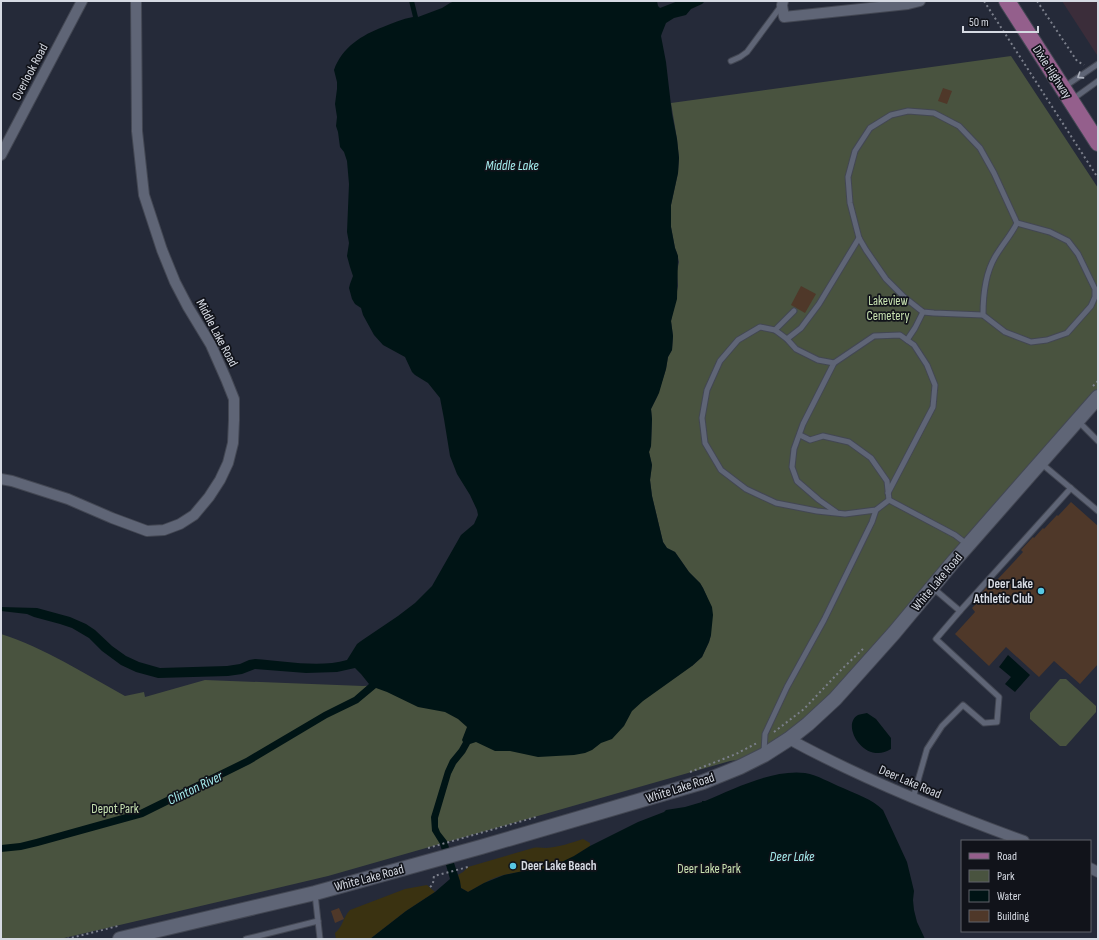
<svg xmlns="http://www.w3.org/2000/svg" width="1099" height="940" viewBox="0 0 1099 940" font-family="'Sofia Sans Condensed',sans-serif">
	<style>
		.commercial { fill: #3b2d3a }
		.green { fill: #49533f }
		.sand { fill: #3a3211 }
		.water { fill: #001415 }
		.building { fill: #4f3829 }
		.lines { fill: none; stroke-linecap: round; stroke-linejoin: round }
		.lane-casing { stroke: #434753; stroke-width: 7 }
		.street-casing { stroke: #434753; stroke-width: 12 }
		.secondary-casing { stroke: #434753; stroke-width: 16 }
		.primary-casing { stroke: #434753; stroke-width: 18 }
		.path { stroke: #7b7f8b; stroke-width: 2; stroke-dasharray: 2 3; stroke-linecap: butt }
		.lane { stroke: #5f6576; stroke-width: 5 }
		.street { stroke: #5f6576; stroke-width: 10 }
		.secondary { stroke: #5f6576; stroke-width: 14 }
		.primary { stroke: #945f8c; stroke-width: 16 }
		.oneway { stroke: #acb1bd }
		.poi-dot { fill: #58c8e4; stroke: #11131a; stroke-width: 1.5 }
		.labels { text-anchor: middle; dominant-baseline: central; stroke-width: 3.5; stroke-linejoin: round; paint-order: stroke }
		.street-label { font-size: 13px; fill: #d6dae3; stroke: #11131a }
		.park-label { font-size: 13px; fill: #c8e2b1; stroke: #11131a }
		.poi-label { font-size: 13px; font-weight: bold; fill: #d6dae3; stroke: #11131a; text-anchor: end }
		.water-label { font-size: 14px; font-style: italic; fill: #a6edee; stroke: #11131a }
	</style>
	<rect width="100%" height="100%" fill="#252a39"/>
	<!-- commercial -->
	<path class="commercial" d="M1062 1H1098V57L1097 55Z"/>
	<!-- green -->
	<g class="green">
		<path d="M1011 56 1098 188V389L844 681 810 716 776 743 749 758 730 761 328 876 60 939H1V634C45 648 85 674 125 696L144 692 145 697 205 680 363 686 692 666 702 657 709 642 711 635 707 597 703 588 700 583 689 572 680 559 675 552 667 548 663 542 652 496 650 480 652 465 649 452 651 446 652 419 651 409 657 397 666 369 668 357 672 350 673 336 671 321 678 286 677 271 679 262 677 253 675 248 671 227V205L678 173 679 158 677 139 671 103Z"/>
		<path d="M1060 679H1066L1096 706V712L1066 746H1060L1030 719V713Z"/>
	</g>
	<!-- sand -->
	<g class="sand">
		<path d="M583 839 590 843V846C578 854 565 863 552 867 536 872 519 871 504 875 491 878 479 886 468 892L461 888 458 875 463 872 468 867 533 848C538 847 542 848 546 848 559 847 571 843 583 839Z"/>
		<path d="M427 885 435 892 406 911 370 939H336L335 933C343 927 343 917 350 910L405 889Z"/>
	</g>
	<!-- water -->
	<g class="water">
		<path d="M409 1H414L418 17 442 8 450 3 455 1H657L658 6 660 8 678 1H705L702 4 691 9 686 15 674 18 666 23 662 33 661 36 666 62 672 114 677 139 679 158 678 173 671 205V227L675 248 678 256 677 299 671 321 673 336 672 350 668 357 666 369 659 393 651 409 652 419 651 446 649 452 652 465 650 480 652 496 663 542 667 548 675 552 689 572 700 583 703 588 712 607 713 615 711 635 709 642 702 657 692 666 643 701 632 711 624 726 612 739 601 743 592 750 585 753 574 755 538 757 510 751H495L476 742 470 744 465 753 456 764 451 774 438 818V827L440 832 447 841 455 866 460 881 461 888 468 892 484 883 504 875 523 871 538 870 551 867 574 856 590 846 638 822 664 812 666 810 685 807 702 802V801H705C734 789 773 769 805 773 818 775 830 783 843 788 856 794 872 799 883 810L907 862 914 891 913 900 914 910 917 922 925 939H370L406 911 435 892 450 879 440 844 432 831 431 817 445 771 450 760 459 749 463 742 462 740 467 727 458 719 445 712 418 707 387 692 376 688 358 703 327 718 250 764 143 817 38 846 21 850 1 852V845L20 843 36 839 140 810 246 758 324 712 354 697 369 684 361 674 355 668 337 672 306 673 255 669 242 674 228 676 158 678 136 672 121 665 102 651 89 638 72 628 60 624 34 617 27 614 1 611V607L37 608 70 617 86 624 95 630 112 646 126 656 139 662 160 668 227 666 240 664 249 660 255 659C283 661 320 668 347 660L357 644 361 641 398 616 415 603 432 586 461 535 474 524 478 515 477 510 470 495 457 474 450 456 444 419 440 398 428 383 415 375 412 372 405 357 383 345 374 335 363 315 361 308 355 304 352 299 349 288 350 284 353 276 350 267 347 256 349 243 347 232 349 184 347 161 344 152 340 147 338 132 336 126 337 117 335 104 337 89V82L334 70C342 47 362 35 383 27 393 23 402 19 413 17Z"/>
		<path d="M1008 655 1030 675 1015 692 1005 684 1011 677 999 667Z"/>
		<path d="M867 713 876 719 891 738V749C865 766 840 725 858 715 860 714 864 714 867 713Z"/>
	</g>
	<!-- building -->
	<g class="building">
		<path d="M943 88 952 91 947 104 938 101Z"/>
		<path d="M801 286 816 294 805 313 791 305Z"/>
		<path d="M1071 502 1098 526V664L1080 684 1054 661 1039 677 1006 647 989 666 955 634 975 612 972 608 980 600 978 597 990 583 991 584 996 579 997 580 1023 552 1021 550 1033 537 1034 538 1043 528 1044 529 1057 515 1058 516Z"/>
		<path d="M339 908 344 919 335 923 331 911Z"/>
	</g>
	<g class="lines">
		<defs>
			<g id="lane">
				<path d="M731 61 740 57 747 52 781 6"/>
				<path d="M1064 87 1098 64"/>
				<path d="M1073 99 1098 81"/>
				<path d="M908 111 934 113 959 126 980 148 994 173 1017 223 1050 232 1068 241 1078 254 1095 289V297L1091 306 1067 333 1047 340 1031 342 1005 332 983 315 934 313 923 312 904 297 886 279 866 250 859 238 850 203 848 177 855 151 870 128 891 115Z"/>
				<path d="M983 315C983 296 985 274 995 257 1002 245 1011 235 1017 223"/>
				<path d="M775 330 794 311"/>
				<path d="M787 339 801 328 819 304 859 238"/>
				<path d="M907 340 915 328 923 312"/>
				<path d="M834 363 803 424 794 449 792 467 797 481 819 500 836 512"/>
				<path d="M1078 421 1098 441"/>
				<path d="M800 435 810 440 823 436 849 442 871 458 887 481 889 500"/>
				<path d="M1042 464 1098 511"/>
				<path d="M888 493 933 407 935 385 927 365 914 345 900 335 874 336 834 363 818 360 796 349 787 339 775 330 760 327 738 340 720 361 707 390 702 418 705 443 721 470 746 489 776 503 817 511 845 514 876 510 889 500"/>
				<path d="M889 500 955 535 968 545"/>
				<path d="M933 588 960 611 1071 488"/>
				<path d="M764 752 765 734 787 687 824 620 872 522 876 510"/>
				<path d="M913 798 927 749 942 726 963 705 984 723 997 722 999 697 936 639 960 611"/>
				<path d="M315 894 320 939"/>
				<path d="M246 939 318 921"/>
			</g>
			<g id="street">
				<path d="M783 1 782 5 784 17 908 4 920 1"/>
				<path d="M1 155 82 1"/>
				<path d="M1 479 12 481 68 499 112 518 147 531 164 530 180 524 194 515 209 497 220 480 228 463 233 443 234 420V399L226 379 211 345 188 307 175 282 162 250 144 195 137 131 136 1"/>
				<path d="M789 739C864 780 944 812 1024 841"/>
				<path d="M1090 868 1098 872"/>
			</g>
			<path id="secondary" d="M120 939 315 893 481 847 703 782 740 767 764 755 789 739 808 724 835 699 894 633 954 561 1098 397"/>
			<path id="primary" d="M1007 1 1098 143"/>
		</defs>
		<!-- lane casing -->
		<use href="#lane" class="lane-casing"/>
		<!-- street casing -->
		<use href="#street" class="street-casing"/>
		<!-- secondary casing -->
		<use href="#secondary" class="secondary-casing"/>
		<!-- primary casing -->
		<use href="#primary" class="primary-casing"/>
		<!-- path -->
		<g class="path">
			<path d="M984 1 1098 178"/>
			<path d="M1037 1 1077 61 1084 65"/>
			<path d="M1093 386 1098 381"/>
			<path d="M774 732 804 709 842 669 864 648"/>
			<path d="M690 772 736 754 757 743"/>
			<path d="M428 848 536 817"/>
			<path d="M430 887C434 884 433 881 434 876L468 867"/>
			<path d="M67 939 118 926"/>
		</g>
		<!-- lane -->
		<use href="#lane" class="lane"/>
		<!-- street -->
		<use href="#street" class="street"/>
		<!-- secondary -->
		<use href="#secondary" class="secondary"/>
		<!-- primary -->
		<use href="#primary" class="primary"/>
	</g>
	<!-- one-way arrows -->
	<defs><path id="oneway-chevron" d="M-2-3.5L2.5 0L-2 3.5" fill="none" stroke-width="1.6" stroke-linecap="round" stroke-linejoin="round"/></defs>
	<use class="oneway" href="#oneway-chevron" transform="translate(1080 76) rotate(147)"/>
	<!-- markers -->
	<g class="poi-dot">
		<circle cx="1041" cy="591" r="4"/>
		<circle cx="513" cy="866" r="4"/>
	</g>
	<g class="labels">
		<!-- street labels -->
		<g class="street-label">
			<text transform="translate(30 72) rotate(-62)">Overlook Road</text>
			<text transform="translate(1052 72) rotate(57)">Dixie Highway</text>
			<text transform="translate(217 333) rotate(62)">Middle Lake Road</text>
			<text transform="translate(937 582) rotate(-50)">White Lake Road</text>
			<text transform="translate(910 782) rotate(23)">Deer Lake Road</text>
			<text transform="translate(680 788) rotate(-18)">White Lake Road</text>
			<text transform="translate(369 878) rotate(-15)">White Lake Road</text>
		</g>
		<!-- park labels -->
		<g class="park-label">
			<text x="888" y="301">Lakeview<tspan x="888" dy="15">Cemetery</tspan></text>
			<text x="115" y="809">Depot Park</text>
			<text x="709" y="869">Deer Lake Park</text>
		</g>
		<!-- poi labels -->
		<g class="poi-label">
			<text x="1033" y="584">Deer Lake<tspan x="1033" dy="15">Athletic Club</tspan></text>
			<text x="521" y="866" text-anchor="start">Deer Lake Beach</text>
		</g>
		<!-- water labels -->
		<g class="water-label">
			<text x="512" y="165">Middle Lake</text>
			<text transform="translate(195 788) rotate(-26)">Clinton River</text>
			<text x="792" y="856">Deer Lake</text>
		</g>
	</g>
	<!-- border -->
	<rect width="1099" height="940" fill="none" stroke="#d6dae3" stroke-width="4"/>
	<!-- legend -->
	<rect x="961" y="840" width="130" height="92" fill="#11131a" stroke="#60636a"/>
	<rect x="969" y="853" width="20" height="6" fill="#945f8c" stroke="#60636a"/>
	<text x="997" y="860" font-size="12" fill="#d6dae3">Road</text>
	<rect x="969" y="870" width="20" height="12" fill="#49533f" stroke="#60636a"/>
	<text x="997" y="880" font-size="12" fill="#d6dae3">Park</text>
	<rect x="969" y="890" width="20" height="12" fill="#001415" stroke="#60636a"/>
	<text x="997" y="900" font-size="12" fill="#d6dae3">Water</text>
	<rect x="969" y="910" width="20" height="12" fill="#4f3829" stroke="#60636a"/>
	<text x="997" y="920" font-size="12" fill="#d6dae3">Building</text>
	<!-- scale -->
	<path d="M963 26v6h75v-6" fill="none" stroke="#d6dae3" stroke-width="2"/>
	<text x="969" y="26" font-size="12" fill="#d6dae3" stroke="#11131a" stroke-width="3" paint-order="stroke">50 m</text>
</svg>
